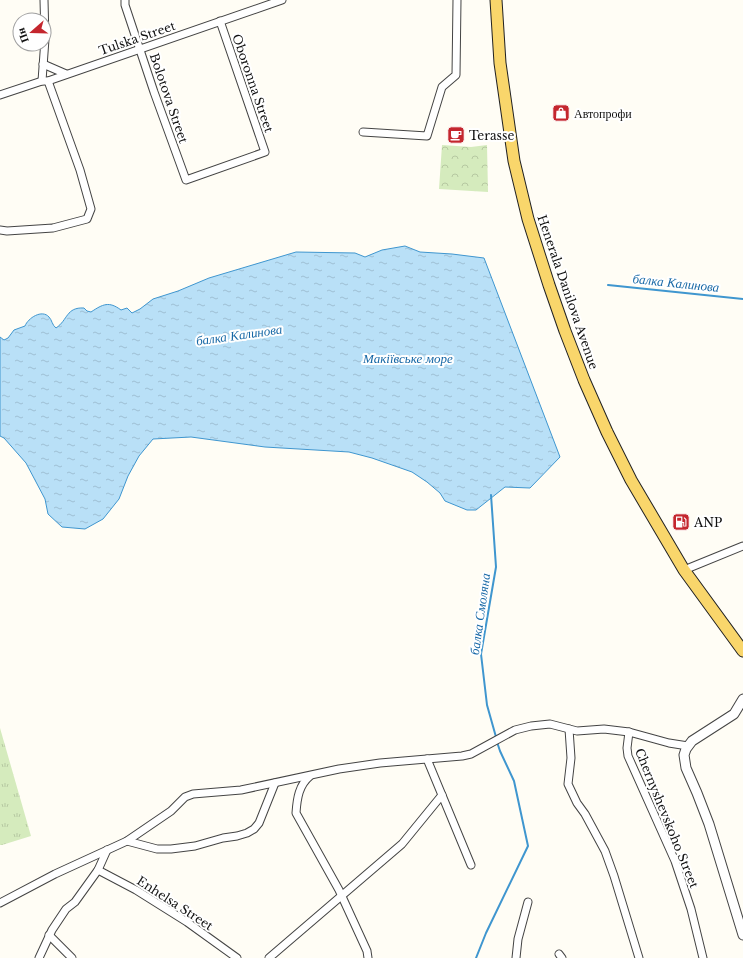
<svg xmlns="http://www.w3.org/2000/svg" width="743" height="958" viewBox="0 0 743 958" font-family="'Libre Baskerville',serif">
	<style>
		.grass { fill: url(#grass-tufts) }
		.park { fill: url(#park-crowns) }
		.water { fill: url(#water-ripples); stroke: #3f96cf }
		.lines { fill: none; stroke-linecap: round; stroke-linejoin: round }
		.stream { stroke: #3f96cf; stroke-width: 2 }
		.minor-casing { stroke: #444; stroke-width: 9 }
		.tertiary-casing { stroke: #444; stroke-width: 11 }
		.primary-casing { stroke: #222; stroke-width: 13 }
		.minor { stroke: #fff; stroke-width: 7 }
		.tertiary { stroke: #fff; stroke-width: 9 }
		.primary { stroke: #f9d66b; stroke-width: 11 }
		.labels { text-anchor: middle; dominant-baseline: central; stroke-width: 4; stroke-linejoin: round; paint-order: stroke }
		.street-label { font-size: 12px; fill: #111; stroke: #fff }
		.poi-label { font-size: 12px; fill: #111; stroke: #fff; text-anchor: start }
		.water-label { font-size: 13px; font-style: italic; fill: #1768a6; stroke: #fff }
	</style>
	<defs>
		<pattern id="grass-tufts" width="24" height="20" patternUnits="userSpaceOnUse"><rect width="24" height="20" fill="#d5ebbd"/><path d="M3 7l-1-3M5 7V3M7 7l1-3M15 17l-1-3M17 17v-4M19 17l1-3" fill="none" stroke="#b6c8a1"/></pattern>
		<pattern id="park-crowns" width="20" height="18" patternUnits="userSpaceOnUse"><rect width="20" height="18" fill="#d5ebbd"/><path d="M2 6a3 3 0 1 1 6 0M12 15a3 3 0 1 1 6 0" fill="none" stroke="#b6c8a1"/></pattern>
		<pattern id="water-ripples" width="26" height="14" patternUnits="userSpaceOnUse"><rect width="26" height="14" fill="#b9e0f7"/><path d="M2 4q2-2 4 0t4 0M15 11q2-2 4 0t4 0" fill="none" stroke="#9ebfd3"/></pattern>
	</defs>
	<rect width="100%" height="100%" fill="#fffdf5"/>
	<!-- grass -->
	<path class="grass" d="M0 728 31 836 2 845H0Z"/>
	<!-- park -->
	<path class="park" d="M442 145 471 147 487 145 488 192 439 189Z"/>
	<!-- water -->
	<path class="water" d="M405 246 420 252 452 254 484 258 560 457 530 488 505 487 476 510H467L445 501 440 493 427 482 412 472 372 458 349 452 265 447 191 437 153 439 139 456 128 476 119 499 103 519 85 529 62 527 48 514 45 499 26 463 4 438 0 436V337L4 340 8 338 14 330 25 326C28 318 42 309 49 317 52 320 52 325 56 328 68 320 66 307 84 308L87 311 91 312C103 304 109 301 121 310L127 308 132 313 140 309 153 299 178 291 209 278 296 252 355 253 365 257 382 250Z"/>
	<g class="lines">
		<!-- stream -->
		<g class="stream">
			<path d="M608 285 743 299"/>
			<path d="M491 495 496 567 481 654 487 705 496 737"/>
			<path d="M476 958 486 933 528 846 514 781 500 751 497 742"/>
		</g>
		<defs>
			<g id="minor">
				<path d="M125 0V5L154 92 186 180 265 152 220 21"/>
				<path d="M43 64 66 74"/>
				<path d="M42 81 45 39 44 0"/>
				<path d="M0 95 42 81H48L282 0"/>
				<path d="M363 132 427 136 442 87 456 75 457 0"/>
				<path d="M0 230 7 231 53 228 87 219 91 209 80 170 48 81"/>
				<path d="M684 570 743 546"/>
				<path d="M569 729 571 758 568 784 577 803 585 814 605 851 614 876 639 958"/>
				<path d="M629 732 627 748 628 756 675 861 691 909 703 958"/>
				<path d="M427 759 471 865"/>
				<path d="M310 776C299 785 297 798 296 813L339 890 367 951 368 958"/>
				<path d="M127 841 157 849H171L195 846 223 838 237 836 247 833 254 829 259 823 275 783"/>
				<path d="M98 870 136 890 187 922 237 958"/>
				<path d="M0 903 55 874 127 841 171 811 185 797 193 794 241 790 339 769 380 763 462 756 471 754 515 730 531 726 550 724 577 731 604 729 629 732 669 743 688 746"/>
				<path d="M49 935 72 958"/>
				<path d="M559 954 562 958"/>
				<path d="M39 958 52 930 66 909 75 902 98 870 107 850"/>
				<path d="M269 958 402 844 442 795"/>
				<path d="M516 958 518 939 528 902"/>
			</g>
			<path id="tertiary" d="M743 699 734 714 692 741 686 749 684 755 686 768 697 793 709 824 743 935"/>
			<path id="primary" d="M496 0 500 63 514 161 528 219 549 285 565 331 584 380 607 432 631 480 684 570 743 651"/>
		</defs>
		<!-- minor casing -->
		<use href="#minor" class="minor-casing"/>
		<!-- tertiary casing -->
		<use href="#tertiary" class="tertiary-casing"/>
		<!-- primary casing -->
		<use href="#primary" class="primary-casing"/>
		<!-- minor -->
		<use href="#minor" class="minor"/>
		<!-- tertiary -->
		<use href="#tertiary" class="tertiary"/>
		<!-- primary -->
		<use href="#primary" class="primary"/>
	</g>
	<!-- icons -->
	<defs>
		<symbol id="shop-square" viewBox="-11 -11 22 22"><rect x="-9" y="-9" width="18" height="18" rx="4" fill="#c4262e" stroke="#fff"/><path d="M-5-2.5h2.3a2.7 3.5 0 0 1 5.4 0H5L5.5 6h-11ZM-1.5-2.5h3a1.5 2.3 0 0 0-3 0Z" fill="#fff"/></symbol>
		<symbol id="cafe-square" viewBox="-11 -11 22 22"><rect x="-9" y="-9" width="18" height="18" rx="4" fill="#c4262e" stroke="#fff"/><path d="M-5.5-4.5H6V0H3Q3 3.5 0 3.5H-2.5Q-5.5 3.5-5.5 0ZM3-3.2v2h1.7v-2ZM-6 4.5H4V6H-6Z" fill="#fff"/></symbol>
		<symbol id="fuel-square" viewBox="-11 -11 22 22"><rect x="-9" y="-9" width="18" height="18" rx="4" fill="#c4262e" stroke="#fff"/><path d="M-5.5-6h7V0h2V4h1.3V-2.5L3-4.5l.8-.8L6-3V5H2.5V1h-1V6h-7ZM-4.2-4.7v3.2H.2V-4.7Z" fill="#fff"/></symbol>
	</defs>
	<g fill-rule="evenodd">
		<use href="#shop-square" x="551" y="103" width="20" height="20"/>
		<use href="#cafe-square" x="446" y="125" width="20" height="20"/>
		<use href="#fuel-square" x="671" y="512" width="20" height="20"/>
	</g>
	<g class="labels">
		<!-- street labels -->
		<g class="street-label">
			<text transform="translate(137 38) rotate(-19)">Tulska Street</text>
			<text transform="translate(253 83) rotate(71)">Oboronna Street</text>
			<text transform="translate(169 98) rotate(71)">Bolotova Street</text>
			<text transform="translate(568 292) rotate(71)">Henerala Danilova Avenue</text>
			<text transform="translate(667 818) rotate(68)">Chernyshevskoho Street</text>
			<text transform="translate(175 903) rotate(33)">Enhelsa Street</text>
		</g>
		<!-- poi labels -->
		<g class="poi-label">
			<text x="574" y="113">Автопрофи</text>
			<text x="469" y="135">Terasse</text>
			<text x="694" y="522">ANP</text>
		</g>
		<!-- water labels -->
		<g class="water-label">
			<text transform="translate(676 283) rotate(6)">балка Калинова</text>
			<text transform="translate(239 335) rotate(-8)">балка Калинова</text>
			<text x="408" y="358">Макіївське море</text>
			<text transform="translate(480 614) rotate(-82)">балка Смоляна</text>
		</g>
	</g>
	<!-- north arrow -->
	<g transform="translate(32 32) rotate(250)"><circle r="19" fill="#ffffff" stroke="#a0a0a0"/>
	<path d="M0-3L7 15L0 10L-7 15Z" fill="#c4262e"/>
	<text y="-6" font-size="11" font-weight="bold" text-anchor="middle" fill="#111111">Пн</text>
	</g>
</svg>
